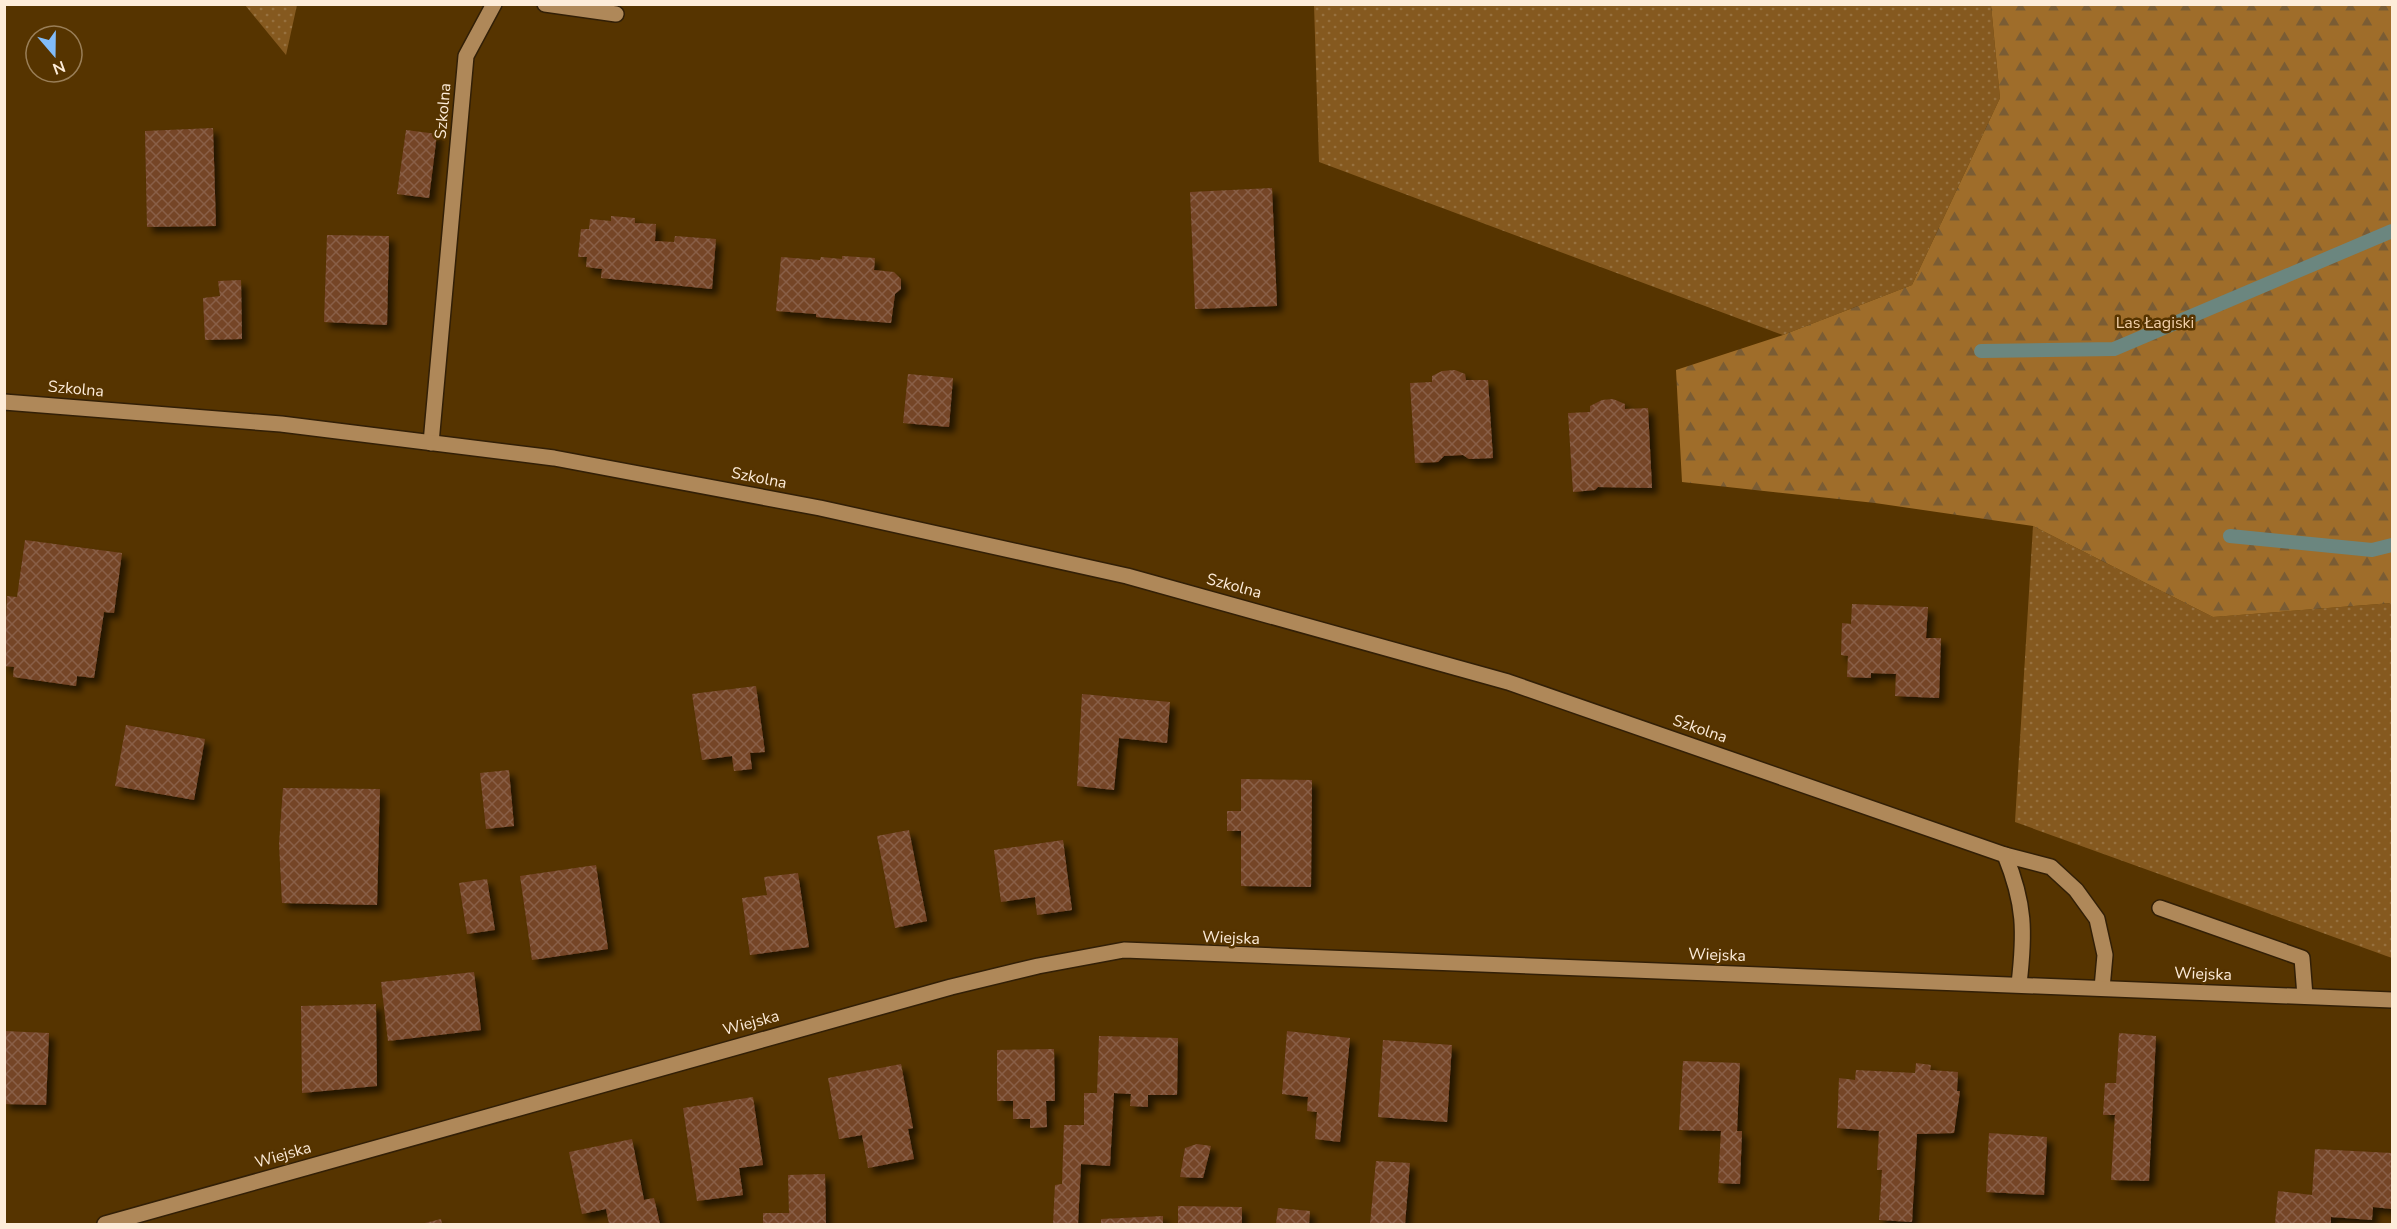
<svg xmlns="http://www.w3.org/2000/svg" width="2397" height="1229" viewBox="0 0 2397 1229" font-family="'Nunito Sans',sans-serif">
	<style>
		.grass { fill: url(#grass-dots) }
		.forest { fill: url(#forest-firs) }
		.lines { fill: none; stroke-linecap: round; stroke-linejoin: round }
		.stream { stroke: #6b867f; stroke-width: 14 }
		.building { fill: url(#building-cross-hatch); filter: url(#shadow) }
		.service-casing { stroke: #321f06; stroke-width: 18 }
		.minor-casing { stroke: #321f06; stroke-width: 18 }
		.tertiary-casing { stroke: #321f06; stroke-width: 18 }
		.service { stroke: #af8859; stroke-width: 15 }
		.minor { stroke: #af8859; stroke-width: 15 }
		.tertiary { stroke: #af8859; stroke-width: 15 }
		.labels { text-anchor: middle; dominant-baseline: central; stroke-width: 5; stroke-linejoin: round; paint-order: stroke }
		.street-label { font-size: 16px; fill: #fdecd9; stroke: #563400 }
		.park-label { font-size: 16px; fill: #f3d1aa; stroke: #563400 }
	</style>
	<defs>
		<pattern id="grass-dots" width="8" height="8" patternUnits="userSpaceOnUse" patternTransform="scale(1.5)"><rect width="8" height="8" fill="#85591f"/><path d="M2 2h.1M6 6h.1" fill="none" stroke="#97713f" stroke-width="1.8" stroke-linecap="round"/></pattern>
		<pattern id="forest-firs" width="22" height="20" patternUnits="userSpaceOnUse" patternTransform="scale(1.5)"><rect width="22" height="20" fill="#9f6d2a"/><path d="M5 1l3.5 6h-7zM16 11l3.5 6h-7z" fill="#7a5c34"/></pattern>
		<pattern id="building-cross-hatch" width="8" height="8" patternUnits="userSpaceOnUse" patternTransform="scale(1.5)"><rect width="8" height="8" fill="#744427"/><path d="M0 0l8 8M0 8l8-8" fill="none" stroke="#895f46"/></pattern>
		<filter id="shadow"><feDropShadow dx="5.5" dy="5.5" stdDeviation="3" flood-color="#0009"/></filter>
	</defs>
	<rect width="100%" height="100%" fill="#563400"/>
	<!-- grass -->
	<g class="grass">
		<path d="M245 5H297L286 55Z"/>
		<path d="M1314 5H1991L2000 98 1912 285 1783 335 1319 162Z"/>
		<path d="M2033 526 2213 617 2392 603V958L2015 822Z"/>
	</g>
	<!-- forest -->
	<path class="forest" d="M1991 5H2392V603L2213 617 2033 526 1875 503 1682 482 1676 370 1783 335 1912 285 2000 98Z"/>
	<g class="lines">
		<!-- stream -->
		<g class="stream">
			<path d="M1981 351 2114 349 2392 231"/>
			<path d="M2230 536 2372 550 2392 545"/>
		</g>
	</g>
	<!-- building -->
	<g class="building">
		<path d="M213 128 216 226 147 227 145 131Z"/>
		<path d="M406 130 437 134 429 198 397 194Z"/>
		<path d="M1272 188 1277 306 1195 309 1190 192Z"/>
		<path d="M611 216 635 218V223L656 224 655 241 674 242 675 236 716 239 712 289 601 278 602 269 586 267 587 257H578L581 229H589L590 219 611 221Z"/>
		<path d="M327 235 389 236 387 325 324 322Z"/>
		<path d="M842 256 875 258 874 270 894 272 901 279V289L895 294 891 323 816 317V314L776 311 781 257 820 260 821 257 842 259Z"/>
		<path d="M241 280 242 339 205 340 203 298 220 296 218 281Z"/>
		<path d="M1455 370 1465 374 1466 380H1488L1493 458 1469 459 1463 455 1444 456 1438 462 1415 463 1410 383 1432 382V376L1442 371Z"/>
		<path d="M908 374 953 378 949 427 903 423Z"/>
		<path d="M1613 399 1625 404V409L1648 408 1652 488 1598 487 1595 490 1573 492 1568 413 1590 412V406L1602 400Z"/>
		<path d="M25 540 122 553 114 613 104 612 94 678 77 676 76 686 13 677 14 667 4 666 7 596 17 597Z"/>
		<path d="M1852 604 1928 607 1926 638H1941L1939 698 1895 696 1896 674 1871 673V678L1847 677 1848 656 1841 655 1842 623 1851 624Z"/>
		<path d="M756 686 765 752 750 753 752 769 734 771 732 756 702 760 692 694Z"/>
		<path d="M1082 694 1170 702 1167 743 1119 738 1114 790 1077 786Z"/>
		<path d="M126 725 205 739 194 800 115 786Z"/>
		<path d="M509 770 514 826 486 829 480 773Z"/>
		<path d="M1241 779 1312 780 1311 887 1241 886V831H1227V811H1241Z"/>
		<path d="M283 788 380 789 377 905 282 903 279 844Z"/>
		<path d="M909 830 927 921 895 928 877 836Z"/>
		<path d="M1063 840 1072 910 1037 915 1035 897 1001 902 994 850Z"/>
		<path d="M596 865 608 949 532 960 520 876Z"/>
		<path d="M798 873 809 947 750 955 742 898 767 895 764 877Z"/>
		<path d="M487 879 495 930 467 934 459 883Z"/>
		<path d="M474 972 481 1030 388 1041 381 982Z"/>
		<path d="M376 1004 377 1086 302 1093 301 1006Z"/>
		<path d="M4 1031 49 1033 46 1105 4 1104Z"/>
		<path d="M1287 1031 1350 1038 1340 1142 1315 1139 1317 1112 1307 1111 1308 1097 1282 1094Z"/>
		<path d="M2119 1033 2156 1036 2149 1181 2111 1180 2115 1115H2103L2105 1083H2116Z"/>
		<path d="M1099 1036 1178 1038 1177 1095H1148V1107L1130 1106 1131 1094 1114 1093 1110 1166 1081 1164 1078 1224H1053L1055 1185 1062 1184 1064 1125H1084V1093H1097Z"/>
		<path d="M1383 1040 1452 1045 1447 1122 1378 1117Z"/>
		<path d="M1054 1049 1055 1101H1046L1047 1127 1030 1128V1119H1013V1101H997V1050Z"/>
		<path d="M1683 1061 1740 1063 1737 1131H1742L1740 1184 1718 1183 1721 1131 1679 1130Z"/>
		<path d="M1916 1063 1931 1065 1930 1070 1958 1072 1957 1091H1960L1954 1133 1917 1134 1912 1222 1879 1220 1882 1170H1877L1879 1131 1837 1128 1839 1078 1855 1080 1856 1070 1915 1073Z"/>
		<path d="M901 1064 913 1128 908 1129 914 1159 868 1168 862 1135 839 1139 828 1078Z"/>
		<path d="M753 1097 763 1165 739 1168 743 1195 697 1201 683 1108Z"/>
		<path d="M1989 1133 2047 1137 2044 1195 1986 1192Z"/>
		<path d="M632 1139 644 1200 654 1198 660 1224H609L606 1209 582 1214 569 1152Z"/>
		<path d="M1197 1144 1211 1146 1203 1178 1180 1177 1185 1148Z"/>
		<path d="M2315 1149 2392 1153V1209L2373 1207 2372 1220 2331 1217V1224H2275L2278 1191 2312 1195Z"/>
		<path d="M1376 1161 1410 1163 1405 1224H1370Z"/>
		<path d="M825 1174 826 1224H763V1213H789L788 1175Z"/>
		<path d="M1178 1206 1242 1207V1224H1178Z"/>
		<path d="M1278 1208 1310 1211 1309 1224H1276Z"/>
		<path d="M1163 1216V1224H1101V1219Z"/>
		<path d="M441 1219 442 1224H421Z"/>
	</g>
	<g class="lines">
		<defs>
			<g id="service">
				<path d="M545 4 616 14"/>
				<path d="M431 443 466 56 494 4"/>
				<path d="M2160 908 2302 958 2305 996"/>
			</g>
			<g id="minor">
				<path d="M4 402 281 424 554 458 820 508 1127 576 1508 682 2005 855 2051 867 2076 890 2097 919 2105 955 2102 988"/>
				<path d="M2005 855C2025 904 2025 932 2019 984"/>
			</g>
			<path id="tertiary" d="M105 1224 951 987 1038 966 1124 950 2392 1000"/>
		</defs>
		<!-- service casing -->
		<use href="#service" class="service-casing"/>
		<!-- minor casing -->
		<use href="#minor" class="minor-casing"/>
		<!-- tertiary casing -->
		<use href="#tertiary" class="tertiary-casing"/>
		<!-- service -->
		<use href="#service" class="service"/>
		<!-- minor -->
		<use href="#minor" class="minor"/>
		<!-- tertiary -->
		<use href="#tertiary" class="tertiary"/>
	</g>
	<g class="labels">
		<!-- street labels -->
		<g class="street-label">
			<text transform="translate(443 111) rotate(-85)">Szkolna</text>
			<text transform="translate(76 389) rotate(5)">Szkolna</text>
			<text transform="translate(759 478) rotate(11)">Szkolna</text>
			<text transform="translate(1234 586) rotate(15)">Szkolna</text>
			<text transform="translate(1700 729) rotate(19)">Szkolna</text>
			<text transform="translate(1231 938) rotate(2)">Wiejska</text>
			<text transform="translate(1717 955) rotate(2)">Wiejska</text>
			<text transform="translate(2203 974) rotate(2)">Wiejska</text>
			<text transform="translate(751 1023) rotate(-15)">Wiejska</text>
			<text transform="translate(283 1155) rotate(-16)">Wiejska</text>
		</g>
		<!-- park labels -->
		<g class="park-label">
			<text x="2155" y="323">Las Łagiski</text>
		</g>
	</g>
	<!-- border -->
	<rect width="2397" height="1229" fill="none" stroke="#fdecd9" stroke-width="12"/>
	<!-- north arrow -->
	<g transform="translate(54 54) rotate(160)"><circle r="28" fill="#563400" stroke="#997e57" stroke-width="1.5"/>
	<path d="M0-4.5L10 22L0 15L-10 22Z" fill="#81bcfa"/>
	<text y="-9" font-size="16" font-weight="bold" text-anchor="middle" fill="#fdecd9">N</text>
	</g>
</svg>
